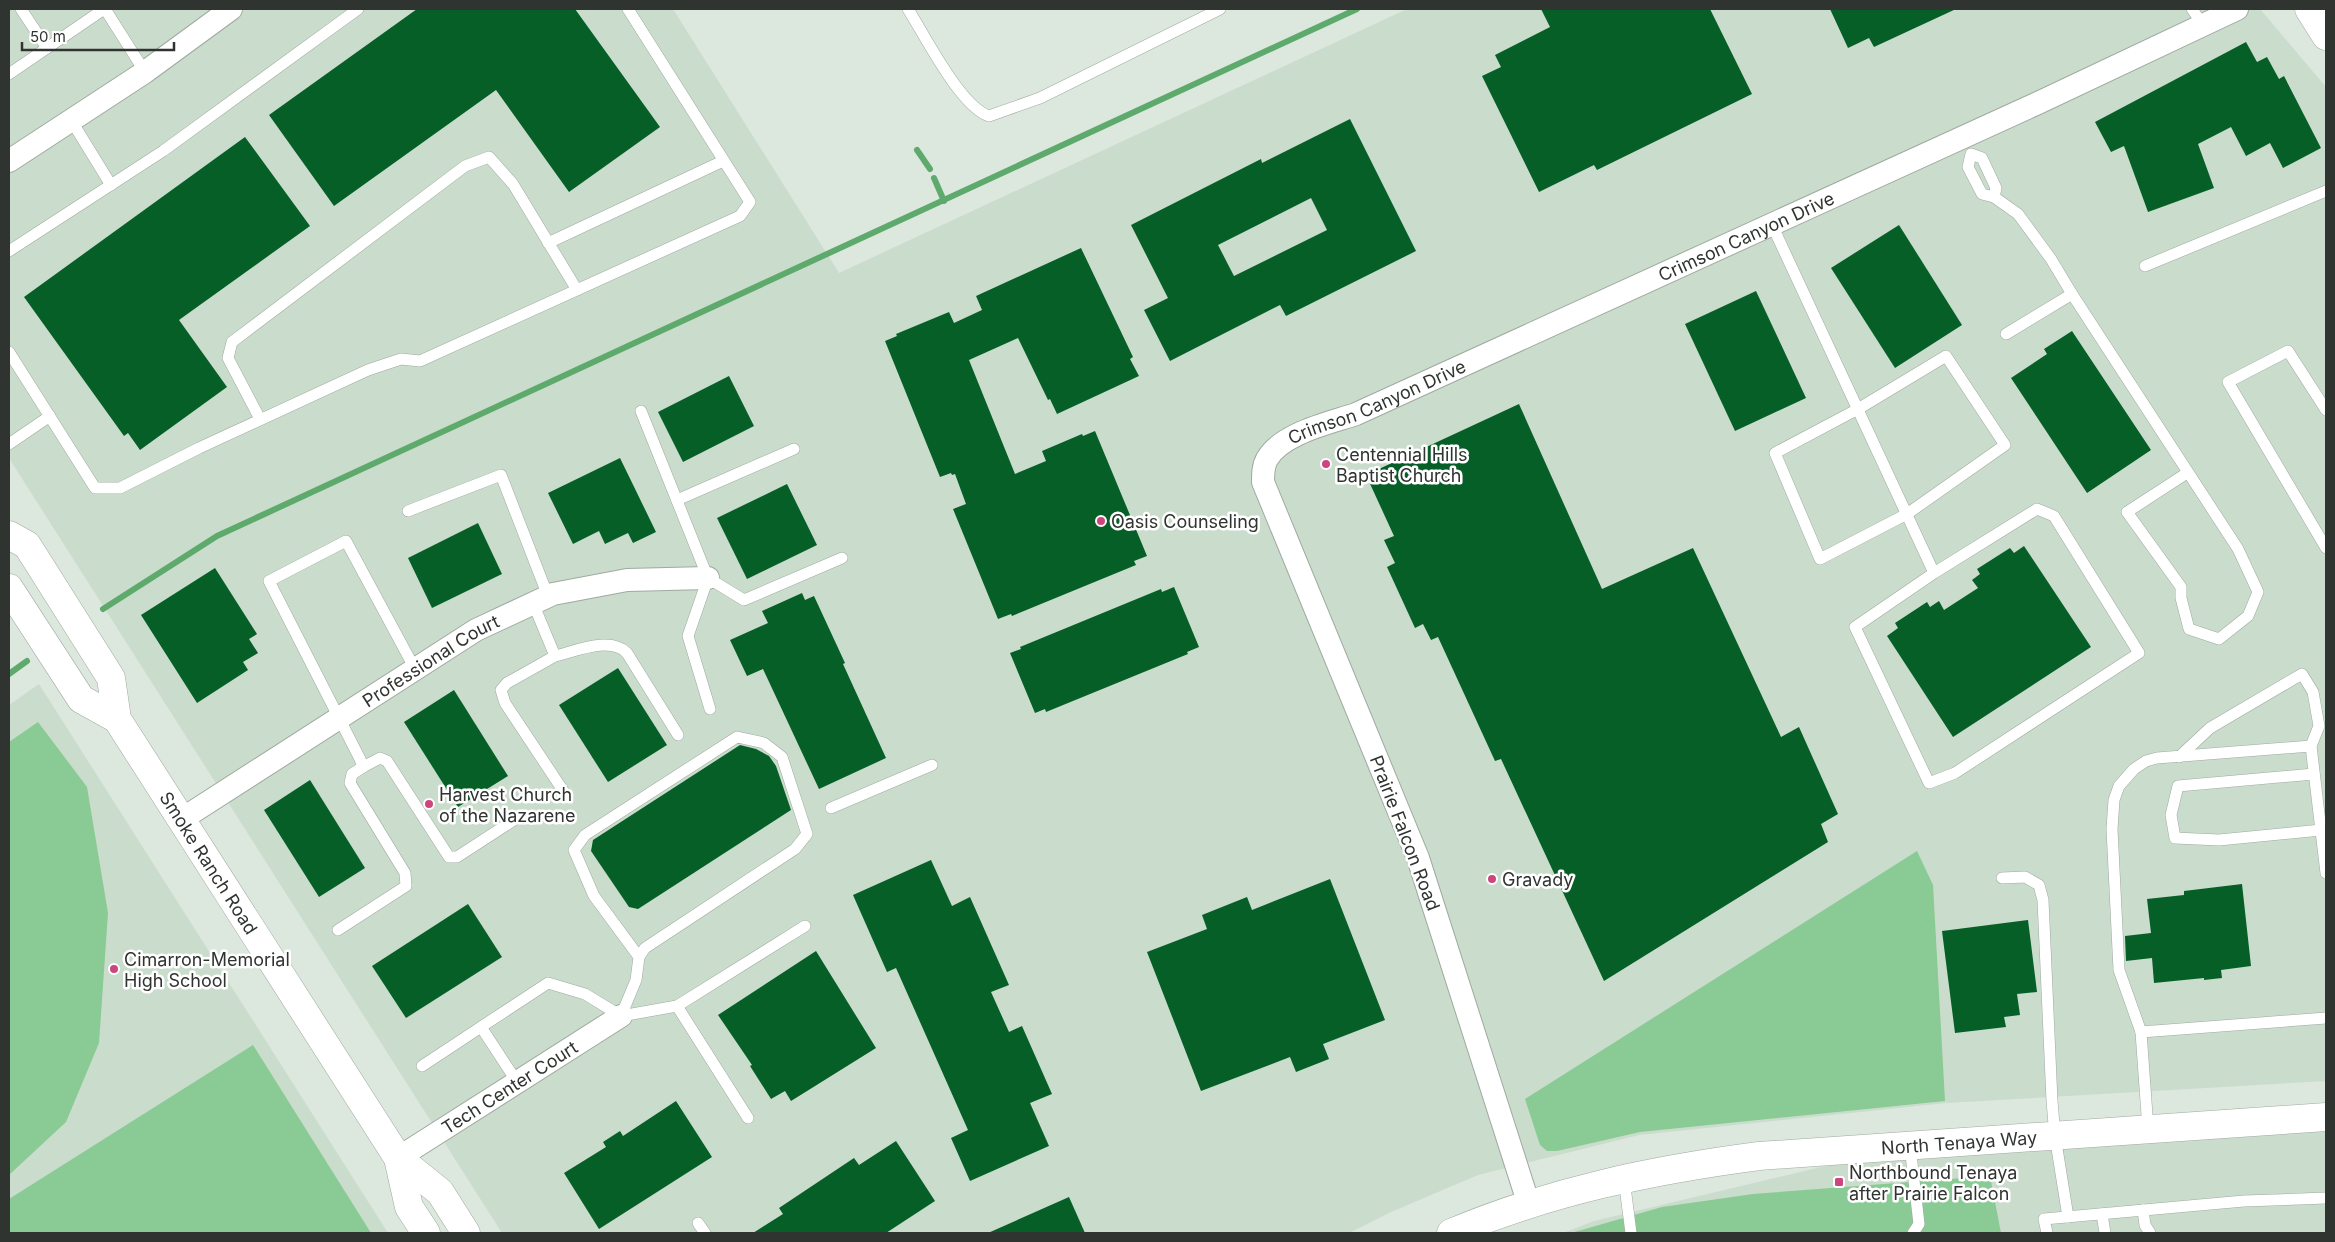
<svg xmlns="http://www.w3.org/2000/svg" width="2335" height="1242" viewBox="0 0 2335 1242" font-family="Inter,sans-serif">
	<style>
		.built { fill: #cadccc }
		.green { fill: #8aca94 }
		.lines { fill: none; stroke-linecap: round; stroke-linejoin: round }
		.stream { stroke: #5eaa6c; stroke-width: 6 }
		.building { fill: #055f26; fill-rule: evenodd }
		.lane-casing { stroke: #9faaa0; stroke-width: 12 }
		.street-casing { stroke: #9faaa0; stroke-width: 24 }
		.secondary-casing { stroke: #9faaa0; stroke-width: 29 }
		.lane { stroke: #fff; stroke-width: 11 }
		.street { stroke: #fff; stroke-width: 22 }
		.secondary { stroke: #fff; stroke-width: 28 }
		.poi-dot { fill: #ce457e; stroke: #fff; stroke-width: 2 }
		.labels { text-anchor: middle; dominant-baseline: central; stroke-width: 5; stroke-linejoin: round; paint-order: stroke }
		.street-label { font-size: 18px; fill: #303430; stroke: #fff }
		.poi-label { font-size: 18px; fill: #303430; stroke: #fff; text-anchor: start }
	</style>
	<rect width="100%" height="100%" fill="#dce7dd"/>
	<!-- built -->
	<g class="built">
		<path d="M9 9H673L839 273 1407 9H2260L2326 87V1081L1946 1103 1639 1135 1478 1175 1391 1212 1349 1233H502L9 458Z"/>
		<path d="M39 684 388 1233H9V705Z"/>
		<path d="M2326 1117V1233H1563L1594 1221 1910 1146Z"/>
	</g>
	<!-- green -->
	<g class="green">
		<path d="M38 722 87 787 108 913 99 1043 66 1122 9 1175V742Z"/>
		<path d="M1917 851 1933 885 1945 1101 1640 1132 1557 1151H1547L1540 1145 1525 1099Z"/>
		<path d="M253 1045 371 1233H9V1199Z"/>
		<path d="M1990 1176 2001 1233H1571L1662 1207 1753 1194Z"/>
	</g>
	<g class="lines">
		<!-- stream -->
		<g class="stream">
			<path d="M917 150 930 169"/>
			<path d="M934 178 944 201"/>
			<path d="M103 609 217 536 1357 9"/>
			<path d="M9 674 27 661"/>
		</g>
	</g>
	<!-- building -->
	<g class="building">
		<path d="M417 9H575L660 127 569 192 496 90 334 206 269 115Z"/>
		<path d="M1541 9H1710L1752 94 1597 170 1594 165 1539 192 1482 76 1501 67 1495 55 1550 27Z"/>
		<path d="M1830 9H1956L1874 47 1869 38 1848 48Z"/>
		<path d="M2246 42 2257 62 2267 57 2279 79 2284 76 2321 148 2283 168 2270 143 2246 156 2231 127 2198 144 2214 188 2148 212 2124 146 2111 152 2095 122Z"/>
		<path d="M1350 119 1416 251 1286 316 1280 305 1170 361 1144 310 1168 298 1131 225 1261 159 1262 163ZM1311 198 1327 230 1234 276 1218 245Z"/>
		<path d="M245 137 310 226 179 320 227 387 140 450 128 433 124 436 24 297Z"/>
		<path d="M1899 225 1962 325 1895 368 1831 268Z"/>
		<path d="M1081 248 1133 357 1130 359 1139 376 1057 414 1050 399 1048 400 1018 338 969 360 1015 474 1046 461 1042 451 1082 434 1083 436 1095 431 1147 556 1134 561 1136 565 1012 616 1011 614 998 619 953 509 966 504 955 474 952 475 951 473 940 477 885 341 897 336 896 334 949 312 954 323 982 310 976 296Z"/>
		<path d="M1756 291 1806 398 1735 431 1685 324Z"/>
		<path d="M2072 331 2151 450 2087 493 2011 378 2047 354 2044 349Z"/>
		<path d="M729 376 754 426 683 462 658 412Z"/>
		<path d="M1519 404 1602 589 1693 548 1781 737 1799 727 1838 814 1821 824 1828 842 1604 981 1501 759 1495 761 1438 637 1431 640 1423 624 1415 628 1387 567 1395 563 1384 540 1394 536 1366 475Z"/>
		<path d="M620 458 656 532 633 543 628 533 605 544 599 531 573 544 548 493Z"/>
		<path d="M787 484 817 545 747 579 717 518Z"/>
		<path d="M478 523 502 574 432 608 408 558Z"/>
		<path d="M2024 546 2091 647 1953 737 1887 636 1898 628 1895 623 1927 602 1930 607 1939 601 1944 610 1978 588 1972 580 1980 574 1977 569 2010 548 2014 553Z"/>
		<path d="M215 568 257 634 249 639 258 653 243 662 248 670 197 703 141 615Z"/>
		<path d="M1174 587 1199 647 1187 652 1188 654 1046 712 1045 709 1035 713 1010 653 1021 649 1020 647 1161 589 1162 592Z"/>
		<path d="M802 593 805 600 814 596 845 663 843 664 886 758 819 789 763 669 747 676 730 640 768 623 762 611Z"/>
		<path d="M618 668 667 745 608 782 559 705Z"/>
		<path d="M454 690 508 776 458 807 404 722Z"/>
		<path d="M740 745 756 749 769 756 776 766 791 810 638 909 629 907 591 851 593 840Z"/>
		<path d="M310 780 365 868 319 897 264 810Z"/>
		<path d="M931 860 952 906 970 897 1009 985 991 992 1009 1032 1022 1026 1052 1094 1030 1103 1049 1146 970 1181 951 1138 968 1130 896 968 887 972 853 895Z"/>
		<path d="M1330 879 1385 1020 1323 1044 1329 1059 1296 1072 1290 1057 1201 1091 1147 952 1207 929 1202 915 1247 897 1252 910Z"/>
		<path d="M2242 884 2251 966 2221 970 2222 978 2204 980V978L2154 983 2152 958 2126 961 2125 936 2151 933 2147 899 2184 895V891Z"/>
		<path d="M468 904 502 957 406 1018 372 966Z"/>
		<path d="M2028 920 2037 992 2017 994 2020 1015 2004 1017 2006 1027 1955 1033 1942 931Z"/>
		<path d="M816 951 876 1048 791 1101 785 1091 771 1099 750 1066 752 1065 718 1015Z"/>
		<path d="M676 1101 712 1157 599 1229 564 1173 606 1147 603 1142 620 1131 623 1136Z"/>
		<path d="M896 1141 935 1201 886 1233H753L783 1214 779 1208 854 1158 859 1165Z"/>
		<path d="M1069 1197 1085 1233H988Z"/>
	</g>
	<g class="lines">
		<defs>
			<g id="lane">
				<path d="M21 9 47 48"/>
				<path d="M105 9 145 72"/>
				<path d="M908 9C925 36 960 106 989 116L1040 98 1220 9"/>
				<path d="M2192 9 2203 25"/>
				<path d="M9 74 104 9"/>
				<path d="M71 120 111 185"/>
				<path d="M1971 154 1982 158 1996 188 1994 197 1982 194 1968 167Z"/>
				<path d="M1994 197 2018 214 2051 259 2072 294 2006 334"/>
				<path d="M1772 225 1934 573 2037 509 2054 516 2139 653 1955 773 1929 783 1855 627 1934 573"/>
				<path d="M548 243 723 161"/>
				<path d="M9 251 163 151 358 9"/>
				<path d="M2145 266 2326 191"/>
				<path d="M2072 294 2238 549 2258 592 2248 616 2219 639 2189 629 2181 598V587L2127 512 2187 473"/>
				<path d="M9 352 95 488H120L199 448 368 370 401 359 420 361 740 216 750 202 628 9"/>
				<path d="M1946 356 2005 445 1907 514 1820 559 1775 453 1858 409Z"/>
				<path d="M2326 410 2288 351 2228 382 2326 548"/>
				<path d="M641 411 708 578 744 600 842 558"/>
				<path d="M260 419 228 358 232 342 465 166 489 157 513 184 577 290"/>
				<path d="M9 444 50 416"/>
				<path d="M677 500 794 449"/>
				<path d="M408 511 501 475 548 596"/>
				<path d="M708 578 688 636 710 709"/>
				<path d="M533 603 555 656C576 651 610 636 627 653L678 735"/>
				<path d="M555 656 507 683 501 690 505 703 564 792"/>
				<path d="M2179 757 2210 728 2302 674 2313 692 2319 726 2311 746 2326 873"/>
				<path d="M363 767 380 758 387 761 449 857H457L517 818"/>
				<path d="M2314 774 2178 786 2171 815 2175 838 2219 840 2321 830"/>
				<path d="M831 808 932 765"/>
				<path d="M2002 878 2025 877 2039 885 2043 900 2052 1101 2055 1136 2068 1217"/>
				<path d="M338 930 406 886 405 873 350 783 352 774 363 767 360 759 269 581 346 541 415 669"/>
				<path d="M677 1006 748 1118"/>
				<path d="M621 1016 636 980 639 957 645 948 795 849 807 834 782 757 764 743 737 737 585 835 574 850 594 896 639 957"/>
				<path d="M2141 1032 2326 1018"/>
				<path d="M422 1066 481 1027"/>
				<path d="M517 1082 481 1027 548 983 585 994 621 1016 677 1006 805 926"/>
				<path d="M2148 1129 2141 1032 2119 970 2112 829 2114 800 2119 786 2134 769 2146 761 2157 758 2311 746"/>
				<path d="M1910 1146 1919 1224 1913 1233"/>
				<path d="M1624 1179 1631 1233"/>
				<path d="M2143 1210 2145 1225 2150 1233"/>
				<path d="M2102 1214 2105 1233"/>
				<path d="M698 1223 705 1233"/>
				<path d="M2047 1233 2044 1219 2244 1201 2326 1198"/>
			</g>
			<g id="street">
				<path d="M9 161 145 72 231 9"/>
				<path id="s1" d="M182 819 476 630 553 594 627 580 708 578"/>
				<path id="s2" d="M398 1158 621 1016"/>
				<path id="s3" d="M1529 1205 1418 858 1263 482C1263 474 1263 466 1267 459 1282 433 1330 423 1356 414L2038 103 2237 9"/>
			</g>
			<g id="secondary">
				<path d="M2309 9 2326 36"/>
				<path id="s4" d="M9 535 27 545 111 678 117 719 398 1158 440 1192 466 1233"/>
				<path d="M9 588 81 699 117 719"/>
				<path d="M398 1158 409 1207 426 1233"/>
				<path id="s5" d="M1451 1233C1551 1191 1652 1170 1759 1156L2326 1117"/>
			</g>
		</defs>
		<!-- lane casing -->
		<use href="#lane" class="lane-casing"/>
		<!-- street casing -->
		<use href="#street" class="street-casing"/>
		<!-- secondary casing -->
		<use href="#secondary" class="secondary-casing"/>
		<!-- lane -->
		<use href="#lane" class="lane"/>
		<!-- street -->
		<use href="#street" class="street"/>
		<!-- secondary -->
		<use href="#secondary" class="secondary"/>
	</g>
	<!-- markers -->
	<g class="poi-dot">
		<circle cx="1326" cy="464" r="5"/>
		<circle cx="1101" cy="521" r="5"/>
		<circle cx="429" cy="804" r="5"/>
		<circle cx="1492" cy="879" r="5"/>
		<circle cx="114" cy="969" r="5"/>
		<rect x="1834" y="1177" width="10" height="10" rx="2.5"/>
	</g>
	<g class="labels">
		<!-- street labels -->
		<g class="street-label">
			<text stroke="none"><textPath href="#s3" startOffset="1325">Crimson Canyon Drive</textPath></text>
			<text stroke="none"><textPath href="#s3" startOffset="920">Crimson Canyon Drive</textPath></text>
			<text stroke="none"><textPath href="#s1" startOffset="295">Professional Court</textPath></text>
			<text transform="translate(1405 833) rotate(69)">Prairie Falcon Road</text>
			<text stroke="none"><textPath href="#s4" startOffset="390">Smoke Ranch Road</textPath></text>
			<text stroke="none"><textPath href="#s2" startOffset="132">Tech Center Court</textPath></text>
			<text stroke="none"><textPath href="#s5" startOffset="519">North Tenaya Way</textPath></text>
		</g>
		<!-- poi labels -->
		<g class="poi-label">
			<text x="1336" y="454">Centennial Hills<tspan x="1336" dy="21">Baptist Church</tspan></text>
			<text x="1111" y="521">Oasis Counseling</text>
			<text x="439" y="794">Harvest Church<tspan x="439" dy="21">of the Nazarene</tspan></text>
			<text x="1502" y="879">Gravady</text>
			<text x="124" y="959">Cimarron-Memorial<tspan x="124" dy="21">High School</tspan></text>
			<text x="1849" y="1172">Northbound Tenaya<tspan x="1849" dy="21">after Prairie Falcon</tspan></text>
		</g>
	</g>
	<!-- border -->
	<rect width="2335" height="1242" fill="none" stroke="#303430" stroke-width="20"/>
	<!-- scale -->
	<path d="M22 42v8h152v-8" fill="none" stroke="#303430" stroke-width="2.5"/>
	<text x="30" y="42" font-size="15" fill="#303430" stroke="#ffffff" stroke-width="4" paint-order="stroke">50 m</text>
</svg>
